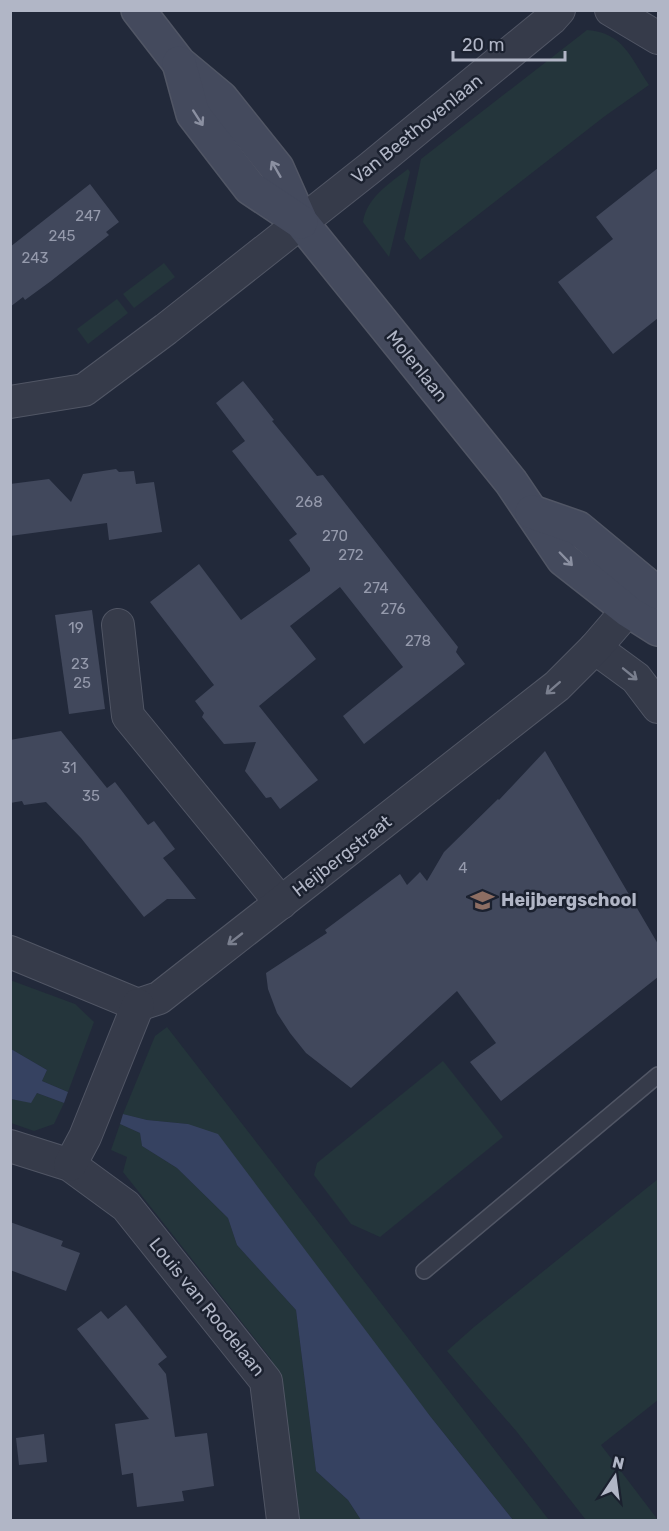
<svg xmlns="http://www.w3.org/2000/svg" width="669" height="1531" viewBox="0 0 669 1531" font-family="Rubik,sans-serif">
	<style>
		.green { fill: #24353b }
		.water { fill: #364261 }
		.building { fill: #41485c }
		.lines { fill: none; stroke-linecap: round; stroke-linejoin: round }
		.lane-casing { stroke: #515665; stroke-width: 18 }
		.street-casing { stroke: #515665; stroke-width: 34 }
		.secondary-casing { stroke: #515665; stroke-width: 36 }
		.lane { stroke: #363b4a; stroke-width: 15 }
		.street { stroke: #363b4a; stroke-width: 32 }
		.secondary { stroke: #444a5d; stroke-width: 33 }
		.oneway { stroke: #8b90a1 }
		.oneway2 { stroke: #7a7f8e }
		.labels { text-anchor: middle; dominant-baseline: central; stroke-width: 5; stroke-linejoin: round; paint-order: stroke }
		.number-label { font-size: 15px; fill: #959aac }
		.street-label { font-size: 18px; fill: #b1b6c6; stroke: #1b212f }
		.poi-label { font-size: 18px; font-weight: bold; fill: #b1b6c6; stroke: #1b212f; text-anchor: start }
	</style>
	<rect width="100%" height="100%" fill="#22293a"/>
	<!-- green -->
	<g class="green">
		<path d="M587 30C624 33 630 57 649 85L605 116 420 260 404 239 421 159Z"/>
		<path d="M408 169 410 172 389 257 363 222C367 197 389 184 408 169Z"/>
		<path d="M164 263 175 277 134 308 123 294Z"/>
		<path d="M117 299 128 313 88 344 77 329Z"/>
		<path d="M10 980 75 1004 94 1022 68 1092 42 1081 47 1070 11 1049Z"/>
		<path d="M167 1027 549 1520H513L430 1416 188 1124 147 1120 123 1114 155 1036Z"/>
		<path d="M443 1061 503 1137 380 1237 351 1224 314 1175 317 1163Z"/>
		<path d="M37 1093 64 1103 54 1124 34 1131 11 1123 10 1099 31 1102Z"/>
		<path d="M120 1124 140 1133 142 1146 177 1168 228 1218 237 1245 296 1310 316 1471 348 1500 361 1520H300L285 1406 271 1359 123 1172 127 1157 111 1150Z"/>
		<path d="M658 1179V1400L601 1445 658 1520H586L517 1432 447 1351 474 1327Z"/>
	</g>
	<!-- water -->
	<g class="water">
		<path d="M11 1049 47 1070 42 1081 68 1092 64 1103 37 1093 31 1103 11 1099Z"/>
		<path d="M123 1114 147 1120 188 1124 218 1134 430 1416 513 1520H361L348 1500 316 1471 296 1310 237 1245 228 1218 177 1168 142 1146 140 1133 120 1124Z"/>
	</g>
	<!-- building -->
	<g class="building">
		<path d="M658 168V318L613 354 558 282 613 239 596 217Z"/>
		<path d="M90 184 119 222 106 232 109 235 51 281 25 300 23 297 10 307V247Z"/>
		<path d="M243 381 274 420 272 421 317 476 323 475 436 619 458 647 456 652 465 664 364 744 343 716 403 667 340 587 290 626 316 659 259 706 318 780 280 809 271 797 266 798 245 771 256 742 224 744 202 717 204 713 195 701 214 685 150 602 199 564 241 620 310 571V568L289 540 297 534 232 451 245 441 216 403Z"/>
		<path d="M116 469 119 472 134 471 136 484 154 482 162 532 109 540 107 523 10 536V484L49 479 71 502 83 474Z"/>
		<path d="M92 610 105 709 69 714 55 615Z"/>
		<path d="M61 731 107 788 115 782 148 825 154 821 175 849 163 858 196 899H167L144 917 81 838 46 802 24 805 22 801 10 803V740Z"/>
		<path d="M545 751 658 944V977L501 1101 470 1062 496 1043 457 991 351 1088 306 1053 290 1033 277 1013 268 989 266 973 327 933 325 930 400 874 407 885 420 872 427 881 444 852 498 799 499 800Z"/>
		<path d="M10 1222 63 1241 61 1246 80 1253 66 1291 10 1270Z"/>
		<path d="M126 1305 167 1357 158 1364 166 1374 175 1437 207 1433 214 1486 182 1491 184 1501 137 1507 133 1473 122 1475 115 1424 149 1419 77 1329 101 1311 108 1319Z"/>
		<path d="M44 1434 47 1462 19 1465 16 1438Z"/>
	</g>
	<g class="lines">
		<defs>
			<path id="lane" d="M424 1271 658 1075"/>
			<g id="street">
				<path d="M611 10 658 38"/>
				<path d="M10 402 84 390 166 329 370 168 551 19 559 10"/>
				<path d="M118 625 128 716 281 903"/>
				<path d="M595 648 636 678 658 707"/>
				<path d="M10 952 138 1005 159 998 557 686 595 648 644 591"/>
				<path d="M10 1146 70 1165 126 1206 266 1381 283 1520"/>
				<path d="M70 1165 85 1137 138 1005"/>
			</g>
			<g id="secondary">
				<path d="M138 10 179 63 221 98 277 168 301 222 511 482 563 559 628 610 658 629"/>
				<path d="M179 63 193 114 223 153 250 188 301 222"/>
				<path d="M532 512 578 528 648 586 658 592"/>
			</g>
		</defs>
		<!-- lane casing -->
		<use href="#lane" class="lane-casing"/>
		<!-- street casing -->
		<use href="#street" class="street-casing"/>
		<!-- secondary casing -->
		<use href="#secondary" class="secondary-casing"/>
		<!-- lane -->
		<use href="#lane" class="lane"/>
		<!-- street -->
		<use href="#street" class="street"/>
		<!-- secondary -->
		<use href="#secondary" class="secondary"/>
	</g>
	<!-- one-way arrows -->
	<defs><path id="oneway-shaft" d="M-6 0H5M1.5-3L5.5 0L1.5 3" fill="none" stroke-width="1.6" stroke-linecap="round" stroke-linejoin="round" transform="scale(1.5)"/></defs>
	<g class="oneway">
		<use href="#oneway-shaft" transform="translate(198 118) rotate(57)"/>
		<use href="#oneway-shaft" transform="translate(276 169) rotate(-120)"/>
		<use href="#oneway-shaft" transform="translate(566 559) rotate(46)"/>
	</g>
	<g class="oneway2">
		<use href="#oneway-shaft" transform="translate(630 674) rotate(39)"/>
		<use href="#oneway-shaft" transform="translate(553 688) rotate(139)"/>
		<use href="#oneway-shaft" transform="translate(235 939) rotate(142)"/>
	</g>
	<!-- icons -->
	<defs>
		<symbol id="school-bare" viewBox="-9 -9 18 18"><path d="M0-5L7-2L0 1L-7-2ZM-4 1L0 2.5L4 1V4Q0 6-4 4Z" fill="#8d6e63" stroke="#1b212f" stroke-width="2.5" paint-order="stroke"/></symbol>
	</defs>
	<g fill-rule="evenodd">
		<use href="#school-bare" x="466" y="884" width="33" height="33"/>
	</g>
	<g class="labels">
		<!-- number labels -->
		<g class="number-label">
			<text x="88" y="216">247</text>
			<text x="62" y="236">245</text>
			<text x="35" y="258">243</text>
			<text x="309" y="502">268</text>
			<text x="335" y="536">270</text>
			<text x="351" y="555">272</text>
			<text x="376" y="588">274</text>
			<text x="393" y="609">276</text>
			<text x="76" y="628">19</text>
			<text x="418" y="641">278</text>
			<text x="80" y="664">23</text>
			<text x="82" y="683">25</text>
			<text x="69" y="768">31</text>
			<text x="91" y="796">35</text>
			<text x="463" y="868">4</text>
		</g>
		<!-- street labels -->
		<g class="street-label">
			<text transform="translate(417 129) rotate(-39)">Van Beethovenlaan</text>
			<text transform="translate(417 366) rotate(51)">Molenlaan</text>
			<text transform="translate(342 856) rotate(-38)">Heijbergstraat</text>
			<text transform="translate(207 1307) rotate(51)">Louis van Roodelaan</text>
		</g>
		<!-- poi labels -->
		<g class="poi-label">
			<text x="501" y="900">Heijbergschool</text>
		</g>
	</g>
	<!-- border -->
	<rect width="669" height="1531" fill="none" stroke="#b1b6c6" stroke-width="24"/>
	<!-- north arrow -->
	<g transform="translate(615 1477) rotate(13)" stroke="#1b212f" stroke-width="4.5" paint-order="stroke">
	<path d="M0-4.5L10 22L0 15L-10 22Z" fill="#b1b6c6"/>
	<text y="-9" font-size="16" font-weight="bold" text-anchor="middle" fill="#b1b6c6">N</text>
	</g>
	<!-- scale -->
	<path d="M453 51v9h112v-9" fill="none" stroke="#b1b6c6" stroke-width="3"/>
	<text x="462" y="51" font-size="18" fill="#b1b6c6" stroke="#1b212f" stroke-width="4.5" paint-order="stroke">20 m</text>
</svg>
